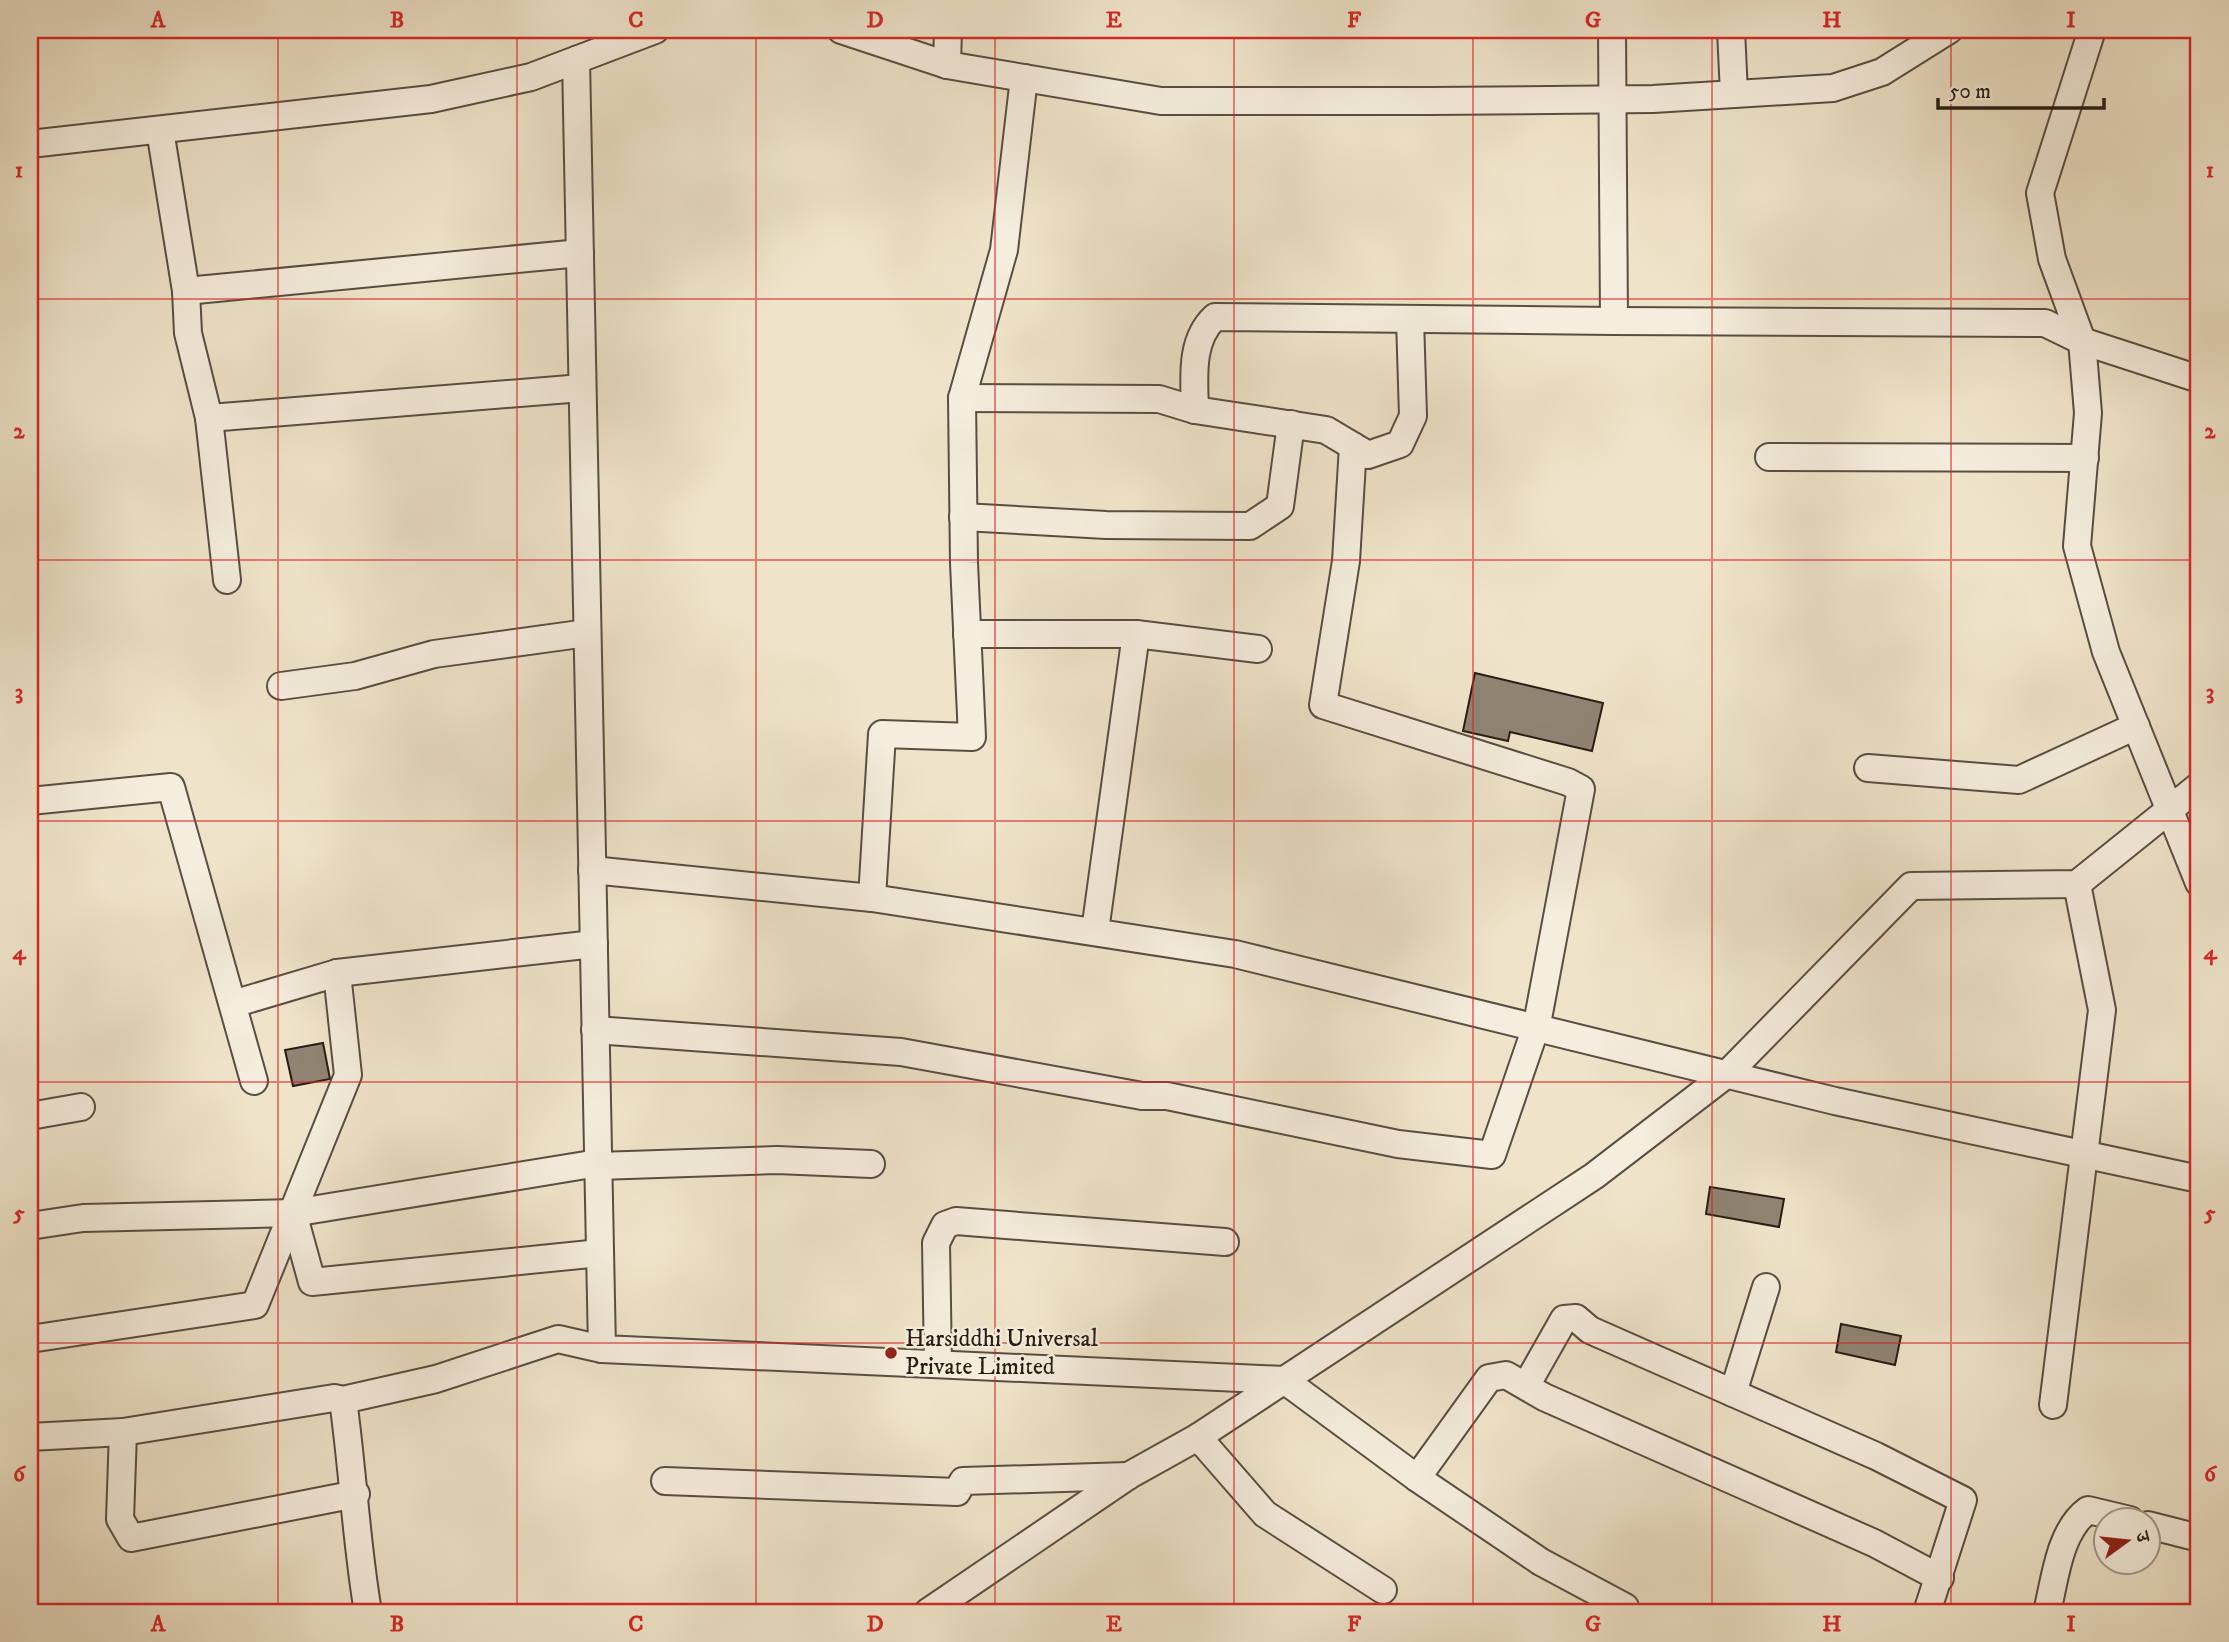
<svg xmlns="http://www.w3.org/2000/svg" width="2229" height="1642" viewBox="0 0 2229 1642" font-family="'IM FELL DW Pica','Noto Serif Devanagari',serif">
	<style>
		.building { fill: #8f8473; stroke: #271c14; stroke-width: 2 }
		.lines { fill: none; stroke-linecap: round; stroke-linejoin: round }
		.street-casing { stroke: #594e42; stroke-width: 30 }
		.street { stroke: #f5eddd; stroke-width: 26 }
		.grid { fill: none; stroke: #d62828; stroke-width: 2; stroke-opacity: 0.55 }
		.poi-dot { fill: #8f2418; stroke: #f5eddd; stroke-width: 2.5 }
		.labels { text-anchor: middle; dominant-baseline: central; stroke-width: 5; stroke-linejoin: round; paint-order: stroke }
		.poi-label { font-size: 24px; fill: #271c14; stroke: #f5eddd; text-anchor: start }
		.neatline { fill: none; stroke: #d62828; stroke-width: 2.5 }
		.grid-label { font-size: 23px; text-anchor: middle; font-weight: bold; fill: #d62828 }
	</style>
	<rect width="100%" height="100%" fill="#efe4ca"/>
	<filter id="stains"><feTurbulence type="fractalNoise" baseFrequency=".00286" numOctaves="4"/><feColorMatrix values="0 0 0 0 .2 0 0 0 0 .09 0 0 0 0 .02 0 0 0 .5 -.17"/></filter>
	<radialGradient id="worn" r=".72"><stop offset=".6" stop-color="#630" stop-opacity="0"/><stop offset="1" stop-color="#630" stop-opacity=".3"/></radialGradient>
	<!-- building -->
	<g class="building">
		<path d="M1475 673 1603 703 1592 751 1510 732 1508 741 1463 731Z"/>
		<path d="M323 1043 330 1079 293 1086 285 1050Z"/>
		<path d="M1710 1187 1784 1199 1779 1227 1706 1214Z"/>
		<path d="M1841 1324 1901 1336 1895 1365 1836 1352Z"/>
	</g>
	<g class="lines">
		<defs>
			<g id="street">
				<path d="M841 30 947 65 1161 101H1430L1653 99 1833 88 1882 72 1949 30"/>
				<path d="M1731 30 1734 94"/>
				<path d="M2092 30 2040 193 2052 259 2082 341 2088 413 2077 546 2106 652 2199 883"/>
				<path d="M576 60 602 1349 1284 1380 1417 1478 1541 1562 1625 1607"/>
				<path d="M947 65 948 30"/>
				<path d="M160 130 186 291 188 333 209 418 227 580"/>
				<path d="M30 144 431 99 531 77 655 30"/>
				<path d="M186 291 580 253"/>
				<path d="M1614 321 2045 323 2082 341 2199 379"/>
				<path d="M962 398 1159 399 1195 410 1326 430 1368 455 1400 444 1413 416 1410 319"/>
				<path d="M1195 410C1194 377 1190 340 1215 317L1614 321 1612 30"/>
				<path d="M209 418 582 388"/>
				<path d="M1769 457 2085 458"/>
				<path d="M963 517 1106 525 1250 526 1280 506 1291 424"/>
				<path d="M967 634H1136L1258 649"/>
				<path d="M281 686 355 676 434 654 587 633"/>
				<path d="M1868 768 2019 780 2136 726"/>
				<path d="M30 801 171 787 254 1081"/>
				<path d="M592 870 872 898 1235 954 1835 1101 2199 1179"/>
				<path d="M872 898 882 734 972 737 964 563 962 398 1004 250 1024 78"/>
				<path d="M1095 931 1136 634"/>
				<path d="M233 1004 337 973 594 944"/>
				<path d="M595 1030 901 1052 1142 1096H1167L1398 1144 1492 1155 1537 1024 1581 789 1568 782 1323 705 1346 561 1353 446"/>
				<path d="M30 1116 81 1107"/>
				<path d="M598 1166 777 1160 871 1164"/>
				<path d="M293 1213 312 1282 600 1253"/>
				<path d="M30 1226 83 1218 293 1213 598 1163"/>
				<path d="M30 1339 255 1305 348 1075 337 973"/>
				<path d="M938 1364 936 1243 945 1225 956 1221 1225 1242"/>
				<path d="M1526 1386 1564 1319 1576 1318 1590 1330 1876 1456 1963 1500 1927 1612"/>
				<path d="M1733 1393 1766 1287"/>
				<path d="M343 1400C353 1471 356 1542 368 1612"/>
				<path d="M2053 1405 2102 1010 2077 884"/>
				<path d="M123 1432 120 1519 131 1538 356 1494"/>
				<path d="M30 1437 123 1432 334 1398 343 1400 436 1379 558 1339 602 1349"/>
				<path d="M1198 1437 1265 1514 1383 1590"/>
				<path d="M1417 1478 1489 1378 1506 1375 1544 1397 1874 1543 1940 1578"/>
				<path d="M665 1481 957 1492 963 1481 1128 1476"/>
				<path d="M2148 1525 2199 1538"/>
				<path d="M928 1612 1128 1476 1198 1437 1594 1176 1727 1074 1911 886 2077 884 2199 786"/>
				<path d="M2047 1612C2055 1580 2059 1531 2088 1510L2130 1520"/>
			</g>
		</defs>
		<!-- street casing -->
		<use href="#street" class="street-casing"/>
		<!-- street -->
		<use href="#street" class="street"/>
	</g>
	<!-- grid -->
	<path class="grid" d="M278 30V1612M517 30V1612M756 30V1612M995 30V1612M1234 30V1612M1473 30V1612M1712 30V1612M1951 30V1612M30 299H2199M30 560H2199M30 821H2199M30 1082H2199M30 1343H2199"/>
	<!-- markers -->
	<circle class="poi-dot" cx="891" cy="1353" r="7"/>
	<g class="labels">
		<!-- poi labels -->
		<g class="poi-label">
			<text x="905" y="1339">Harsiddhi Universal<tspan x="905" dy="28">Private Limited</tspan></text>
		</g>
	</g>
	<!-- margin -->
	<rect width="2229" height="1642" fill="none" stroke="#efe4ca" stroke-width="77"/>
	<!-- north arrow -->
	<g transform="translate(2127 1541) rotate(75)"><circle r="33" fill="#f5eddd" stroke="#a3998d" stroke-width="2"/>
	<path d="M0-5L12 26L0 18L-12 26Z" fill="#8f2418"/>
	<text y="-10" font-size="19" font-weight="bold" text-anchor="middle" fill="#271c14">उ</text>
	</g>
	<!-- scale -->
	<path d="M1938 98v10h166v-10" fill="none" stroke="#271c14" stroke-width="3.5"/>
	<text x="1949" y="98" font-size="21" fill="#271c14" stroke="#f5eddd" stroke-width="5" paint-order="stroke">50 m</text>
	<rect x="38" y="38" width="2152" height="1566" class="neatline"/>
	<g class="grid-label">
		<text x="158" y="27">A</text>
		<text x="397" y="27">B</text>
		<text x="636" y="27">C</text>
		<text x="875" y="27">D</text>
		<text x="1114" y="27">E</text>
		<text x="1354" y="27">F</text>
		<text x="1593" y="27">G</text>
		<text x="1832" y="27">H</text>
		<text x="2071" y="27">I</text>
		<text x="19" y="177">1</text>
		<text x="2210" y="177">1</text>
		<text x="19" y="438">2</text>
		<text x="2210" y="438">2</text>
		<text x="19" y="699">3</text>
		<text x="2210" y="699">3</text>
		<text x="19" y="959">4</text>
		<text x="2210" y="959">4</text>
		<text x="19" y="1220">5</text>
		<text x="2210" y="1220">5</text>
		<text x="19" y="1481">6</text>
		<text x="2210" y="1481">6</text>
		<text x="158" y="1631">A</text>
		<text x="397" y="1631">B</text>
		<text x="636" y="1631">C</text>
		<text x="875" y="1631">D</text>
		<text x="1114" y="1631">E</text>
		<text x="1354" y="1631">F</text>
		<text x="1593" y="1631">G</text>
		<text x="1832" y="1631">H</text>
		<text x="2071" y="1631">I</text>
	</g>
	<rect width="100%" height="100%" filter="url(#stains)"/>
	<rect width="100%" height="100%" fill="url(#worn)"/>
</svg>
